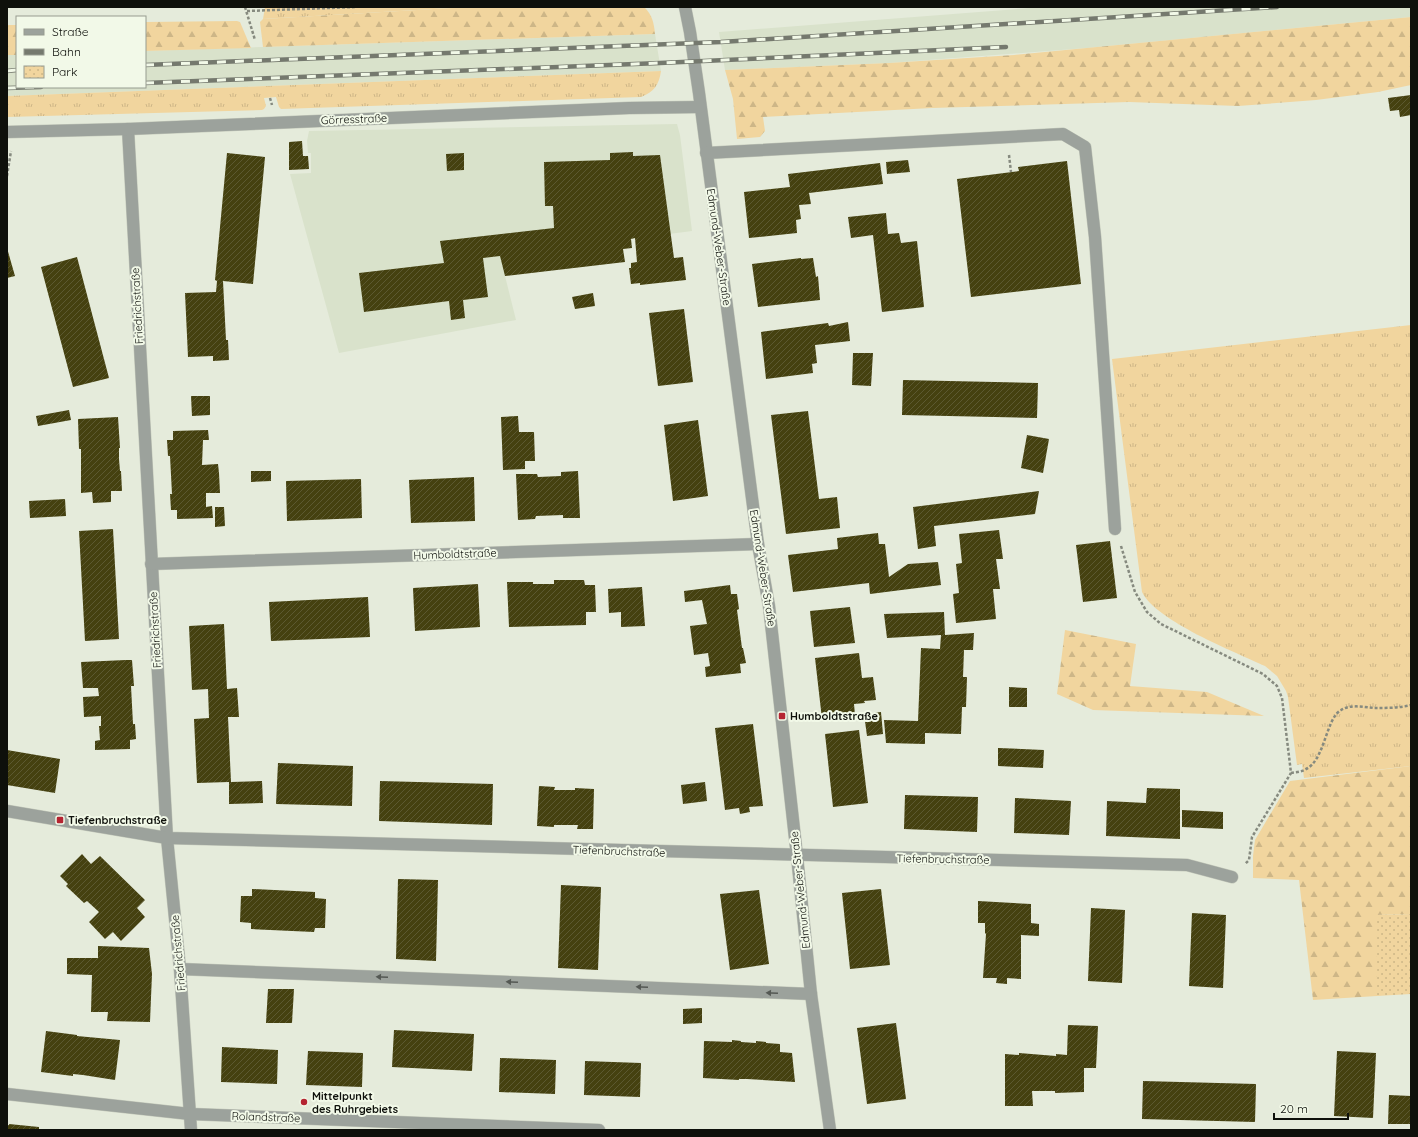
<svg xmlns="http://www.w3.org/2000/svg" width="1418" height="1137" viewBox="0 0 1418 1137" font-family="Quicksand,sans-serif">
	<style>
		.built { fill: #d9e2cb }
		.grass { fill: url(#grass-tufts) }
		.forest { fill: url(#forest-firs) }
		.park { fill: url(#park-dots) }
		.building { fill: url(#building-hatch) }
		.lines { fill: none; stroke-linecap: round; stroke-linejoin: round }
		.minor-casing { stroke: #c3c8ba; stroke-width: 13 }
		.path { stroke: #868a7f; stroke-width: 2.5; stroke-dasharray: 3 2; stroke-linecap: butt }
		.minor { stroke: #9ca29c; stroke-width: 12 }
		.rail-casing { stroke: #75796e; stroke-width: 4.5 }
		.rail { stroke: #f2f9e8; stroke-width: 3; stroke-dasharray: 9; stroke-linecap: butt }
		.oneway { fill: #555954 }
		.poi-dot { fill: #b52431; stroke: #f2f9e8; stroke-width: 1.5 }
		.labels { text-anchor: middle; dominant-baseline: central; stroke-width: 4; stroke-linejoin: round; paint-order: stroke }
		.street-label { font-size: 11px; fill: #0e100b; stroke: #f2f9e8 }
		.poi-label { font-size: 11px; font-weight: bold; fill: #0e100b; stroke: #f2f9e8; text-anchor: start }
	</style>
	<defs>
		<pattern id="grass-tufts" width="24" height="20" patternUnits="userSpaceOnUse"><rect width="24" height="20" fill="#f1d59e"/><path d="M3 7l-1-3M5 7V3M7 7l1-3M15 17l-1-3M17 17v-4M19 17l1-3" fill="none" stroke="#cdb687"/></pattern>
		<pattern id="forest-firs" width="22" height="20" patternUnits="userSpaceOnUse"><rect width="22" height="20" fill="#f1d59e"/><path d="M5 1l3.5 6h-7zM16 11l3.5 6h-7z" fill="#cdb687"/></pattern>
		<pattern id="park-dots" width="8" height="8" patternUnits="userSpaceOnUse"><rect width="8" height="8" fill="#f1d59e"/><path d="M2 2h.1M6 6h.1" fill="none" stroke="#cdb687" stroke-width="1.8" stroke-linecap="round"/></pattern>
		<pattern id="building-hatch" width="6" height="6" patternUnits="userSpaceOnUse"><rect width="6" height="6" fill="#454110"/><path d="M-1 1l2-2M0 6l6-6M5 7l2-2" fill="none" stroke="#5c5931"/></pattern>
	</defs>
	<rect width="100%" height="100%" fill="#e5ebdb"/>
	<!-- built -->
	<g class="built">
		<path d="M1043 7H1411V17L1087 48 889 63 725 70 719 32Z"/>
		<path d="M655 34 661 71 7 96V55H17V87H145V51Z"/>
		<path d="M677 124 680 135 692 231 500 256 516 320 339 353 290 174 311 173V153H308L307 141 309 131Z"/>
	</g>
	<!-- grass -->
	<g class="grass">
		<path d="M265 7H468L263 19Z"/>
		<path d="M661 71C659 85 654 92 641 97L281 109 279 107 276 97 264 98 266 106 264 109 262 110 7 117V96Z"/>
		<path d="M1411 325V766L1304 778 1302 764 1297 765 1288 697 1286 691 1277 676 1265 666C1235 652 1156 621 1142 592L1112 359Z"/>
	</g>
	<!-- forest -->
	<g class="forest">
		<path d="M468 7H644C652 14 654 23 655 34L263 47 260 22 263 19Z"/>
		<path d="M1411 17V85L1378 92 1316 100 1238 106 1129 102 932 108 763 117 765 131 760 137 737 139 733 99 725 70 889 63 1014 55Z"/>
		<path d="M237 21 240 22 251 48 145 51V22Z"/>
		<rect x="7" y="25" width="10" height="30"/>
		<path d="M1065 630 1136 644 1130 686 1207 692 1264 716 1093 710 1057 694Z"/>
		<path d="M1411 766V914L1377 915V996L1313 1000 1299 880 1253 878V856L1255 840 1290 781Z"/>
	</g>
	<!-- park -->
	<path class="park" d="M1411 914V994L1377 996 1376 915Z"/>
	<!-- building -->
	<g class="building">
		<path d="M1411 95V115L1400 117 1399 110 1390 111 1388 98Z"/>
		<path d="M302 141 303 156H308L309 169 289 170V142Z"/>
		<path d="M633 152V156L660 155 674 258 683 257 686 280 640 285V283L631 284 629 268H631V263L637 262 635 238 631 239 632 248 623 249 625 262 505 276 500 256 483 258 488 297 463 300 465 318 451 320 449 301 364 312 359 273 444 263 440 241 554 228 553 206H545L544 162 610 160V153Z"/>
		<path d="M227 153 265 157 253 284 223 281 226 340H228L229 360 213 361V356L188 357 185 293 216 292 217 281 215 280Z"/>
		<path d="M464 153V170L447 171 446 154Z"/>
		<path d="M908 160 910 172 887 174 886 162Z"/>
		<path d="M1067 161 1081 284 971 297 957 179 1019 171 1018 167Z"/>
		<path d="M880 163 883 184 809 193 811 204 799 205 801 219 796 220 797 233 749 238 744 192 790 187 788 174Z"/>
		<path d="M886 213 888 234 899 233 901 243 917 241 924 307 882 312 873 235 851 238 848 217Z"/>
		<path d="M7 248 15 276 7 278Z"/>
		<path d="M77 257 109 378 73 387 41 267Z"/>
		<path d="M801 258V259L813 258 816 277 818 276 820 300 758 307 752 264Z"/>
		<path d="M593 293 595 306 575 309 572 297Z"/>
		<path d="M684 309 693 382 658 386 649 313Z"/>
		<path d="M848 322 850 341 815 345 817 363 812 364 813 373 766 379 761 332 828 323 829 326Z"/>
		<path d="M853 353H873L871 386 852 385Z"/>
		<path d="M903 380 1038 383 1037 418 902 415Z"/>
		<path d="M191 396H210V415L192 416Z"/>
		<path d="M69 410 71 420 38 426 36 416Z"/>
		<path d="M808 411 819 499 837 497 840 528 786 534 771 415Z"/>
		<path d="M518 416 519 432H534L535 461H525V469L503 470 501 417Z"/>
		<path d="M118 417 120 448H119V459L120 471H121L122 491H111V502L93 503 92 492 81 493V449H79L78 419Z"/>
		<path d="M698 420 708 496 673 501 664 425Z"/>
		<path d="M208 430 209 440H203L202 465 218 464 219 473 220 493H206V507L212 506 213 518 177 519V510H171L170 494H172L170 456H168L167 440H173V431Z"/>
		<path d="M1027 435 1049 439 1043 473 1021 468Z"/>
		<path d="M251 471H271V481L251 482Z"/>
		<path d="M578 471 580 518H563V515L536 516 535 519 518 520 516 474H537L538 477 561 476V472Z"/>
		<path d="M474 477 475 521 411 523 409 480Z"/>
		<path d="M361 479 362 518 287 521 286 481Z"/>
		<path d="M1039 491 1035 514 934 526 936 546 918 549 913 507Z"/>
		<path d="M65 499 66 516 30 518 29 501Z"/>
		<path d="M215 507H224L225 526 215 527Z"/>
		<path d="M113 529 119 639 85 641 79 531Z"/>
		<path d="M999 530 1003 559H996L1000 589H993L996 619 956 623 953 594 959 593 956 564 962 563 959 534Z"/>
		<path d="M878 533 879 544H885L889 577 908 564 938 562 941 585 870 594 869 583 793 592 788 555 838 549 837 538Z"/>
		<path d="M1110 541 1117 598 1083 602 1076 545Z"/>
		<path d="M554 580H584L585 585H595L596 612H586V625L509 627 507 582H533V584H554Z"/>
		<path d="M478 584 480 627 415 631 413 588Z"/>
		<path d="M730 585 731 594H737L739 609 737 610 742 648H743L746 663 740 664 741 673 706 677 705 667 710 666 708 653 694 655 690 626 707 624 702 600 685 602 684 591Z"/>
		<path d="M642 587 645 626 621 627V612L609 613 608 589Z"/>
		<path d="M368 597 370 637 271 641 269 602Z"/>
		<path d="M850 607 855 643 814 647 810 611Z"/>
		<path d="M944 612 945 635 974 633 973 650H964L963 677H967L966 707H962L961 734 925 733V744L886 743 884 720 918 721 921 648 940 649 941 635 887 638 884 614Z"/>
		<path d="M224 624 227 689 237 688 239 717H228L231 782 262 781 263 803 229 804V782L197 783 194 719 209 718 208 689 192 690 189 626Z"/>
		<path d="M859 653 862 678 873 677 876 700 864 701 865 703 854 704 855 715 822 719 815 658Z"/>
		<path d="M126 660H132L134 686H131L133 724H135L136 739 130 740V749L95 750V741L100 740 99 726H101V716L84 717 83 697 99 696 98 688H83L81 662Z"/>
		<path d="M1009 687 1027 688V707H1009Z"/>
		<path d="M881 712 883 734 867 736 864 714Z"/>
		<path d="M753 724 763 806 749 807 750 812 740 814 739 808 725 810 715 728Z"/>
		<path d="M859 730 868 803 833 807 825 734Z"/>
		<path d="M998 748 1044 750 1043 768 998 766Z"/>
		<path d="M7 750 60 759 55 793 7 785Z"/>
		<path d="M278 763 353 766 352 806 276 804Z"/>
		<path d="M380 781 493 784 492 825 379 821Z"/>
		<path d="M705 782 707 801 683 804 681 785Z"/>
		<path d="M539 786 555 787 554 790H575V788L594 789 593 829H577L578 825H554V827L537 826Z"/>
		<path d="M1147 788 1180 789V839L1106 836 1107 801 1146 803Z"/>
		<path d="M905 795 978 797 977 832 904 829Z"/>
		<path d="M1015 798 1071 801 1069 835 1014 833Z"/>
		<path d="M1182 810 1223 812V829L1182 827Z"/>
		<path d="M82 854 91 864 100 856 145 900 137 908 145 917 121 941 113 932 105 939 89 922 99 912 87 901 84 903 66 886 68 884 60 876Z"/>
		<path d="M398 879 438 880 436 961 396 959Z"/>
		<path d="M561 885 601 887 598 970 558 968Z"/>
		<path d="M252 889 315 892V898L326 899 325 928H315L314 932 251 929V923L240 922 241 896H252Z"/>
		<path d="M881 889 890 965 850 969 842 893Z"/>
		<path d="M759 890 769 964 730 970 720 894Z"/>
		<path d="M978 901 1031 904V923L1039 924V936L1021 935V979L1007 978V984L996 983 997 978H983L986 934 985 933V923H978Z"/>
		<path d="M1091 908 1125 910 1122 983 1088 981Z"/>
		<path d="M1192 913 1226 915 1223 988 1189 986Z"/>
		<path d="M98 946 149 948 152 974 150 1022 107 1021 108 1012H91L92 975 67 974V958H98Z"/>
		<path d="M268 989H294L292 1023H266Z"/>
		<path d="M702 1008V1023L683 1024V1009Z"/>
		<path d="M896 1023 906 1099 867 1104 857 1028Z"/>
		<path d="M1068 1025 1098 1026 1096 1068H1084V1092L1055 1093V1091H1032L1033 1106H1005V1054L1019 1055V1053L1056 1056V1054L1067 1055Z"/>
		<path d="M394 1030 474 1034 472 1071 392 1067Z"/>
		<path d="M46 1031 77 1035V1036L120 1040 115 1080 83 1075 73 1074V1076L41 1072Z"/>
		<path d="M732 1040 741 1041V1042L756 1043V1041L766 1042V1043L780 1044V1052L792 1053 795 1082 747 1079H739V1080L703 1078 704 1041 732 1042Z"/>
		<path d="M222 1047 278 1050 277 1084 221 1082Z"/>
		<path d="M308 1051 363 1053 362 1087 306 1085Z"/>
		<path d="M1337 1051 1376 1053 1373 1118 1334 1116Z"/>
		<path d="M500 1058 556 1060 555 1094 499 1092Z"/>
		<path d="M585 1061 641 1063 640 1097 584 1095Z"/>
		<path d="M1143 1081 1256 1084 1255 1122 1142 1119Z"/>
		<path d="M1389 1095 1411 1096V1124H1388Z"/>
		<path d="M9 1124 39 1127V1130H7V1125H9Z"/>
	</g>
	<g class="lines">
		<defs>
			<g id="minor">
				<path d="M685 7 690 32 699 93 758 544 769 606 797 856 811 994 830 1130"/>
				<path d="M128 129 167 838 180 969 191 1130"/>
				<path d="M7 132 128 129 629 108 700 107"/>
				<path d="M706 153 1063 134 1085 147 1095 237 1115 529"/>
				<path d="M151 564 758 544"/>
				<path d="M7 811 167 838 1187 865 1232 877"/>
				<path d="M180 969 811 994"/>
				<path d="M7 1094 190 1114 599 1130"/>
			</g>
		</defs>
		<!-- minor casing -->
		<use href="#minor" class="minor-casing"/>
		<!-- path -->
		<g class="path">
			<path d="M245 7 255 40"/>
			<path d="M247 11 357 7"/>
			<path d="M270 98 272 105"/>
			<path d="M1009 155 1011 172"/>
			<path d="M7 176 11 151"/>
			<path d="M1121 546 1135 592 1147 612 1161 624 1263 674 1277 686 1282 698 1291 773 1252 837 1249 860 1245 864"/>
			<path d="M1291 773C1296 772 1302 772 1306 769 1325 760 1326 718 1341 710 1351 704 1363 707 1374 708 1386 708 1400 708 1411 705"/>
		</g>
		<!-- minor -->
		<use href="#minor" class="minor"/>
		<defs>
			<g id="rail">
				<path d="M145 65 721 42 1277 7"/>
				<path d="M7 71 17 70"/>
				<path d="M145 83 660 63 1006 47"/>
				<path d="M7 88 41 87"/>
			</g>
		</defs>
		<!-- rail casing -->
		<use href="#rail" class="rail-casing"/>
		<!-- rail -->
		<use href="#rail" class="rail"/>
	</g>
	<!-- one-way arrows -->
	<defs><path id="oneway-solid" d="M-6-.8H1V-3.2L6.5 0L1 3.2V.8H-6Z"/></defs>
	<g class="oneway">
		<use href="#oneway-solid" transform="translate(382 977) rotate(-178)"/>
		<use href="#oneway-solid" transform="translate(512 982) rotate(-178)"/>
		<use href="#oneway-solid" transform="translate(642 987) rotate(-178)"/>
		<use href="#oneway-solid" transform="translate(772 993) rotate(-178)"/>
	</g>
	<!-- markers -->
	<g class="poi-dot">
		<rect x="778" y="712" width="8" height="8" rx="2"/>
		<rect x="56" y="816" width="8" height="8" rx="2"/>
		<circle cx="304" cy="1102" r="4"/>
	</g>
	<g class="labels">
		<!-- street labels -->
		<g class="street-label">
			<text transform="translate(354 119) rotate(-2)">Görresstraße</text>
			<text transform="translate(719 247) rotate(82)">Edmund-Weber-Straße</text>
			<text transform="translate(137 306) rotate(-93)">Friedrichstraße</text>
			<text transform="translate(455 554) rotate(-2)">Humboldtstraße</text>
			<text transform="translate(763 568) rotate(81)">Edmund-Weber-Straße</text>
			<text transform="translate(155 630) rotate(-93)">Friedrichstraße</text>
			<text transform="translate(619 851) rotate(2)">Tiefenbruchstraße</text>
			<text transform="translate(943 859) rotate(1)">Tiefenbruchstraße</text>
			<text transform="translate(800 890) rotate(-96)">Edmund-Weber-Straße</text>
			<text transform="translate(178 953) rotate(-95)">Friedrichstraße</text>
			<text transform="translate(266 1117) rotate(2)">Rolandstraße</text>
		</g>
		<!-- poi labels -->
		<g class="poi-label">
			<text x="790" y="716">Humboldtstraße</text>
			<text x="68" y="820">Tiefenbruchstraße</text>
			<text x="312" y="1096">Mittelpunkt<tspan x="312" dy="13">des Ruhrgebiets</tspan></text>
		</g>
	</g>
	<!-- border -->
	<rect width="1418" height="1137" fill="none" stroke="#0e100b" stroke-width="16"/>
	<!-- legend -->
	<rect x="16" y="16" width="130" height="72" fill="#f2f9e8" stroke="#979c90"/>
	<rect x="24" y="29" width="20" height="6" fill="#9ca29c" stroke="#979c90"/>
	<text x="52" y="36" font-size="12" fill="#0e100b">Straße</text>
	<rect x="24" y="49" width="20" height="6" fill="#75796e" stroke="#979c90"/>
	<text x="52" y="56" font-size="12" fill="#0e100b">Bahn</text>
	<rect x="24" y="66" width="20" height="12" fill="url(#park-dots)" stroke="#979c90"/>
	<text x="52" y="76" font-size="12" fill="#0e100b">Park</text>
	<!-- scale -->
	<path d="M1274 1113v6h74v-6" fill="none" stroke="#0e100b" stroke-width="2"/>
	<text x="1280" y="1113" font-size="12" fill="#0e100b" stroke="#f2f9e8" stroke-width="3" paint-order="stroke">20 m</text>
</svg>
